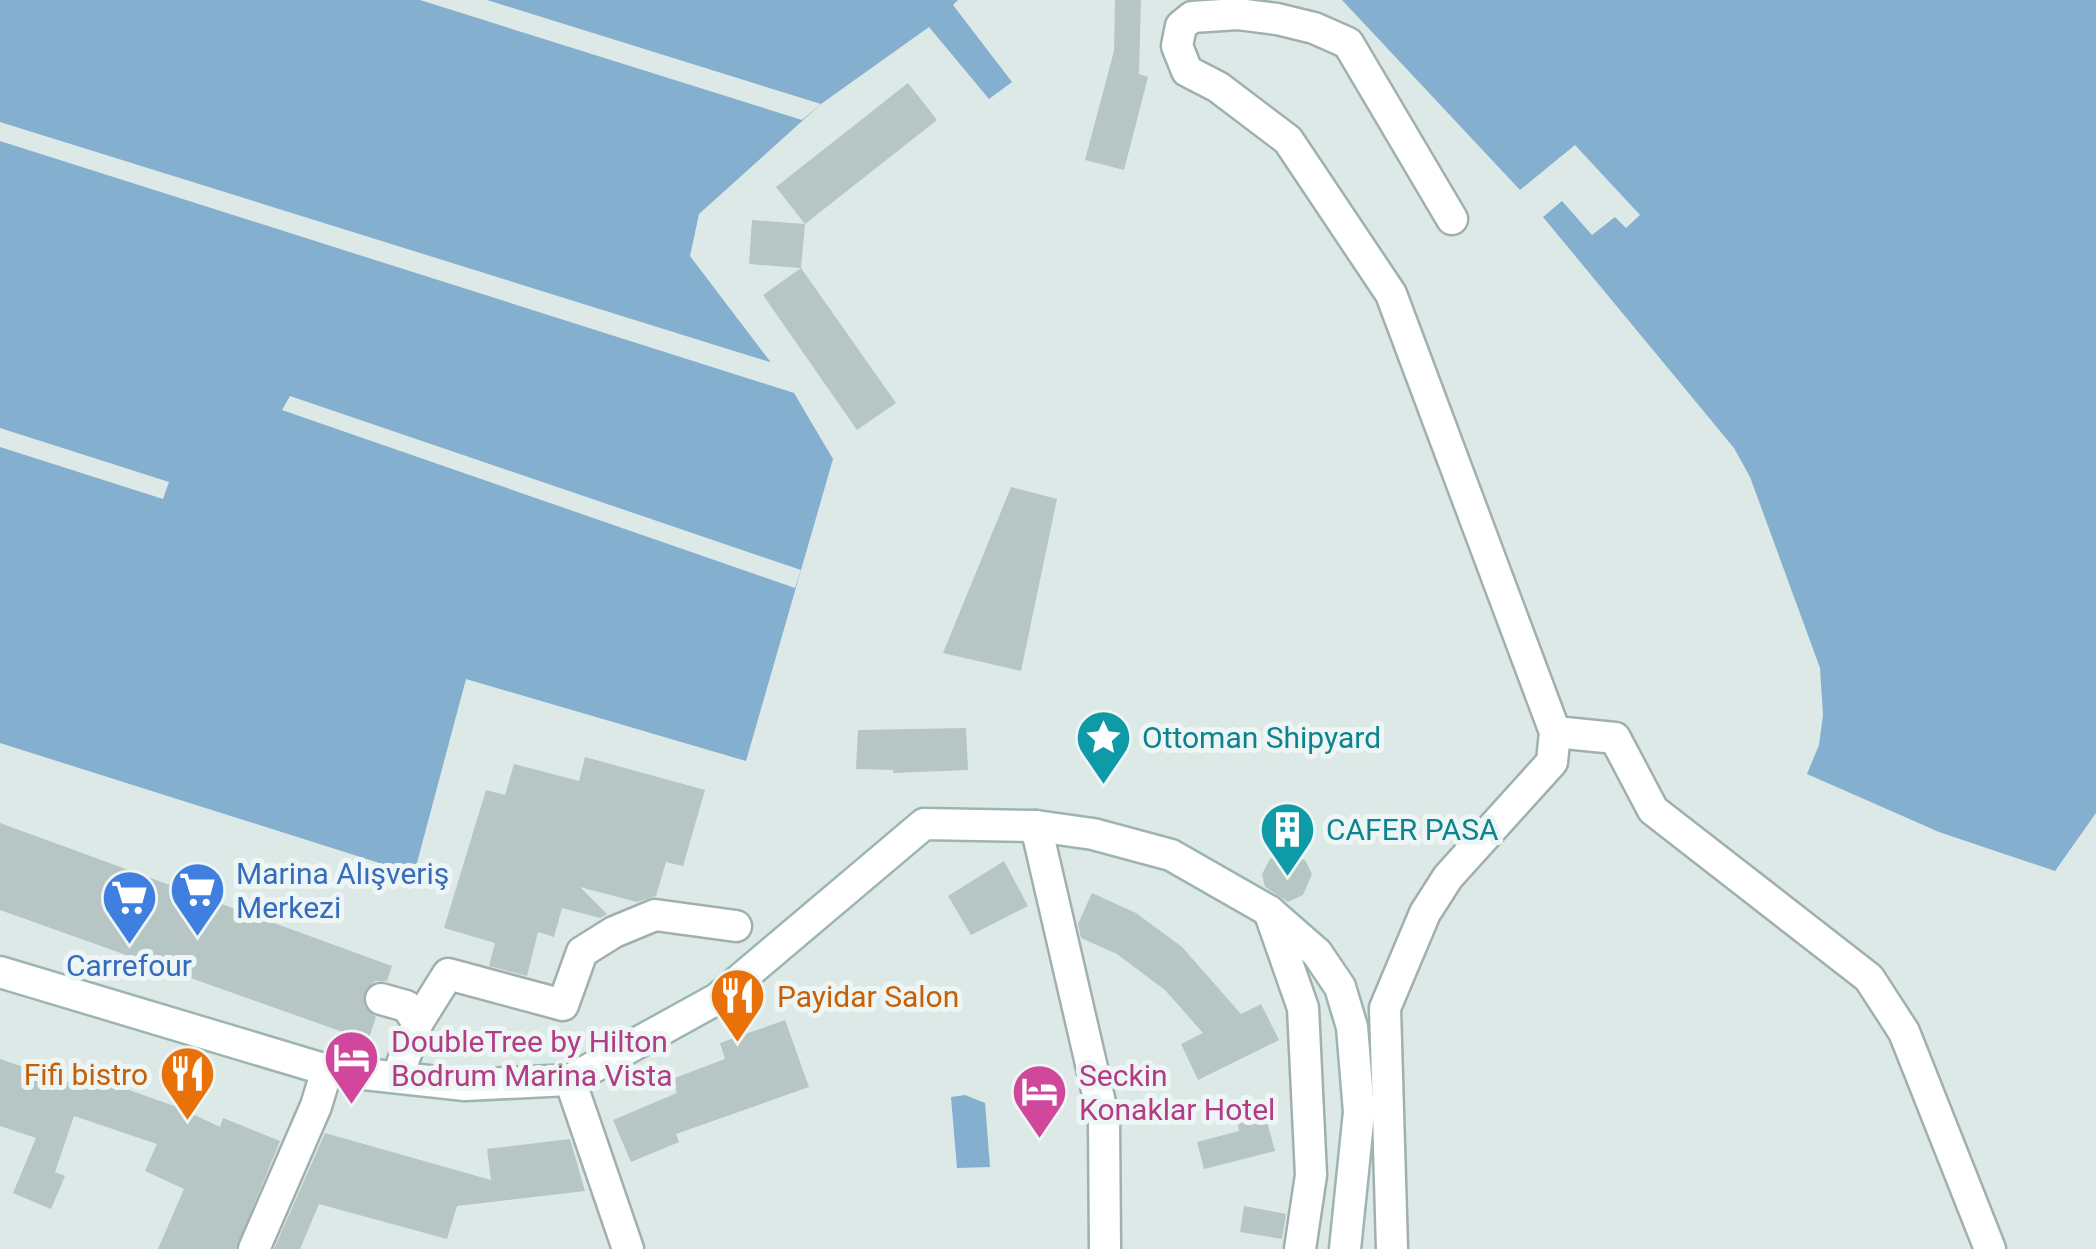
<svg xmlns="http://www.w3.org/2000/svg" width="2096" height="1249" viewBox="0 0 2096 1249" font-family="Roboto,sans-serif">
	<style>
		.water { fill: #84afcf }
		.pier { fill: #dde9e7 }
		.building { fill: #b5c6c4 }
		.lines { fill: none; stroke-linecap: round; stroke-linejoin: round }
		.street-tunnel { stroke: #b7c6c4; stroke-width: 30; stroke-dasharray: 30 15; stroke-linecap: butt }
		.street-casing { stroke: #a0b0af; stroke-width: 35 }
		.secondary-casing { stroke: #9cb5b2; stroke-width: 35 }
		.street { stroke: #fff; stroke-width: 30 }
		.secondary { stroke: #fff; stroke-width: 30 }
		.labels { text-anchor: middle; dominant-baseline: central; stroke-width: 10; stroke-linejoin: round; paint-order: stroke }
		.culture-label { font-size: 30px; fill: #0d838f; stroke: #edf6f4; text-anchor: start }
		.shop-label { font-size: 30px; fill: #366cbe; stroke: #edf6f4; text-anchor: start }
		.food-label { font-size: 30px; fill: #c56008; stroke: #edf6f4; text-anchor: start }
		.hotel-label { font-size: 30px; fill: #b23c85; stroke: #edf6f4; text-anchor: start }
	</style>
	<rect width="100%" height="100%" fill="#dde9e7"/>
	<!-- water -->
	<g class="water">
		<path d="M0 0H958L953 5 1012 82 989 99 929 27 821 104 699 214 690 256 794 393 833 459 746 761 466 679 414 874 0 743Z"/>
		<path d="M1342 0H2096V813L2055 871 1939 832 1807 774 1819 745 1823 715 1820 668 1750 477 1734 448 1543 217 1562 201 1592 235 1615 217 1626 228 1640 215 1575 145 1520 190Z"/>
		<path d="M965 1095 985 1103 990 1167 957 1168 951 1097Z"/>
	</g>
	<!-- pier -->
	<g class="pier">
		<path d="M420 0H487L821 104 802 120Z"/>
		<path d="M0 122 773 363 794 393 0 141Z"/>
		<path d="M290 396 801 570 795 588 282 410Z"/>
		<path d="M0 428 169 482 163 499 0 447Z"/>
	</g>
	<!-- building -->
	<g class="building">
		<path d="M1115 0H1141L1139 74 1148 77 1124 170 1085 160 1114 51Z"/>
		<path d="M908 83 937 120 805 224 776 187Z"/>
		<path d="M752 220 805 224 801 268 749 264Z"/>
		<path d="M801 268 896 403 857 430 763 295Z"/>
		<path d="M1011 487 1057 499 1021 671 943 653Z"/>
		<path d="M966 728 968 770 893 773V770L856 769 858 730Z"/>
		<path d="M585 757 705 790 683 866 666 862 656 896 637 902 580 887 607 914 600 918 562 908 554 937 538 932 527 976 489 966 495 943 444 928 486 790 505 795 514 764 579 781Z"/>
		<path d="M0 823 392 966 387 981H375L363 993V1005L376 1017 368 1041 0 910Z"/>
		<path d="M1285 852 1305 860 1312 874 1303 895 1288 902 1265 887 1262 874 1270 859Z"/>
		<path d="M1004 861 1028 906 971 935 948 896Z"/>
		<path d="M1092 893 1136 913 1182 947 1241 1014 1261 1004 1279 1040 1198 1080 1181 1044 1203 1033 1165 990 1117 954 1081 938 1078 924Z"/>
		<path d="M785 1020 809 1087 676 1134 679 1142 631 1162 613 1120 677 1093 672 1079 725 1059 720 1043Z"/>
		<path d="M0 1059 91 1090 95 1078 180 1108 220 1127 223 1118 280 1141 236 1249H158L184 1189 145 1171 157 1144 74 1116 55 1172 65 1176 51 1209 13 1193 36 1138 0 1126Z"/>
		<path d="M1261 1100 1275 1151 1204 1169 1197 1142 1239 1131 1235 1104Z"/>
		<path d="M325 1133 491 1180 487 1149 570 1139 585 1191 457 1206 447 1239 319 1204 300 1249H274Z"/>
		<path d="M1244 1206 1286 1214 1282 1239 1240 1232Z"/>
	</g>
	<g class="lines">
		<!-- street-tunnel -->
		<path class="street-tunnel" d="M0 866 381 999"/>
		<defs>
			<g id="street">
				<path d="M1555 732 1615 738 1653 810 1869 978 1904 1032 1990 1249"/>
				<path d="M1036 826 1104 1120 1105 1249"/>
				<path d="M1269 911 1303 1008 1311 1175 1300 1249"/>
				<path d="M381 999 406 1006 418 1022 402 1064"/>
				<path d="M418 1022 448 974 563 1005 582 952 614 932 655 915 736 926"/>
				<path d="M570 1080 628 1249"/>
				<path d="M254 1249 316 1106 327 1070"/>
				<path d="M1392 1249 1385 1008 1425 913 1448 877 1552 762 1555 732 1391 294 1288 140 1218 87 1187 71 1177 46 1181 26 1192 17 1238 14 1277 19 1314 28 1348 43 1452 219"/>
			</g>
			<path id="secondary" d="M0 972 327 1070 465 1085 570 1080 717 999 924 824 1036 826 1093 834 1171 855 1269 911 1317 953 1340 987 1352 1027 1359 1112 1345 1249"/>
		</defs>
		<!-- street casing -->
		<use href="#street" class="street-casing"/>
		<!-- secondary casing -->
		<use href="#secondary" class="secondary-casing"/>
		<!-- street -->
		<use href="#street" class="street"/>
		<!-- secondary -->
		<use href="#secondary" class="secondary"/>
	</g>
	<!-- icons -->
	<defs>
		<symbol id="sight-pin" viewBox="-11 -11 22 30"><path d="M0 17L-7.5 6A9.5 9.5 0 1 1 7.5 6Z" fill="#0f9aa8" stroke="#edf6f4"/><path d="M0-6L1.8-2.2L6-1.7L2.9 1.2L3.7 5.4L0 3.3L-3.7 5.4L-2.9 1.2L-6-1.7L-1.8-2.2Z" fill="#fff"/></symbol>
		<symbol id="building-pin" viewBox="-11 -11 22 30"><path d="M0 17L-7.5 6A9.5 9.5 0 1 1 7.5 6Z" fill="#0f9aa8" stroke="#edf6f4"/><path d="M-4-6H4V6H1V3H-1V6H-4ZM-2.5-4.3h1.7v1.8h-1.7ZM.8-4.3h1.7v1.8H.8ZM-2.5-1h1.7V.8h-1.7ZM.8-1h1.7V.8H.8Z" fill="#fff"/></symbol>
		<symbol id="supermarket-pin" viewBox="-11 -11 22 30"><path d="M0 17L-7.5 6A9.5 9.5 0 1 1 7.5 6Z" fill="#3f7fe0" stroke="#edf6f4"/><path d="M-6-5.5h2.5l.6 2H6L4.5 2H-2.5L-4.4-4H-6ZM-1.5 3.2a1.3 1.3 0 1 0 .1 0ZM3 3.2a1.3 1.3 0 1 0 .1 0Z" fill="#fff"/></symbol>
		<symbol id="restaurant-pin" viewBox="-11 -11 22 30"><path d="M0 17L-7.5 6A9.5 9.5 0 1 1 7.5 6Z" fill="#e8710a" stroke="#edf6f4"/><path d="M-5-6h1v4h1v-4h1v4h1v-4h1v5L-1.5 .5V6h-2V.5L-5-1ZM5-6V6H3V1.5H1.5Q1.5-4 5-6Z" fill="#fff"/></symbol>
		<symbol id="hotel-pin" viewBox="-11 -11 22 30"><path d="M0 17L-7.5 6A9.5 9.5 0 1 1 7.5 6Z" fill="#d1479c" stroke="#edf6f4"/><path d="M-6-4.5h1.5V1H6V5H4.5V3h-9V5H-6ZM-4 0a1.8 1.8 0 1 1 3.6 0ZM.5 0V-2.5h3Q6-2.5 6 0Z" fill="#fff"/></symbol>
	</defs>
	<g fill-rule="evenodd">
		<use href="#sight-pin" x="1072" y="706" width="63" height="86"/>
		<use href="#building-pin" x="1256" y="798" width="63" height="86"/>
		<use href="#supermarket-pin" x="166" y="858" width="63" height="86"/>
		<use href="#supermarket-pin" x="98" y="866" width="63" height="86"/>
		<use href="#restaurant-pin" x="706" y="964" width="63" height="86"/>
		<use href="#hotel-pin" x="320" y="1026" width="63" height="86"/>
		<use href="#restaurant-pin" x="156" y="1042" width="63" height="86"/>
		<use href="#hotel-pin" x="1008" y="1060" width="63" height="86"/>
	</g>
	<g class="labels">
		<!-- culture labels -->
		<g class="culture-label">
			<text x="1142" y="737">Ottoman Shipyard</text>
			<text x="1326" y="829">CAFER PASA</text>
		</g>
		<!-- shop labels -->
		<g class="shop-label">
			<text x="236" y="873">Marina Alışveriş<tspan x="236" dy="34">Merkezi</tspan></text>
			<text x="129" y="965" text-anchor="middle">Carrefour</text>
		</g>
		<!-- food labels -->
		<g class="food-label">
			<text x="777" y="996">Payidar Salon</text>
			<text x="148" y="1074" text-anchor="end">Fifi bistro</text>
		</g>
		<!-- hotel labels -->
		<g class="hotel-label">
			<text x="391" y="1041">DoubleTree by Hilton<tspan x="391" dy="34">Bodrum Marina Vista</tspan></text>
			<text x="1079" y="1075">Seckin<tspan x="1079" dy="34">Konaklar Hotel</tspan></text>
		</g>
	</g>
</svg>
